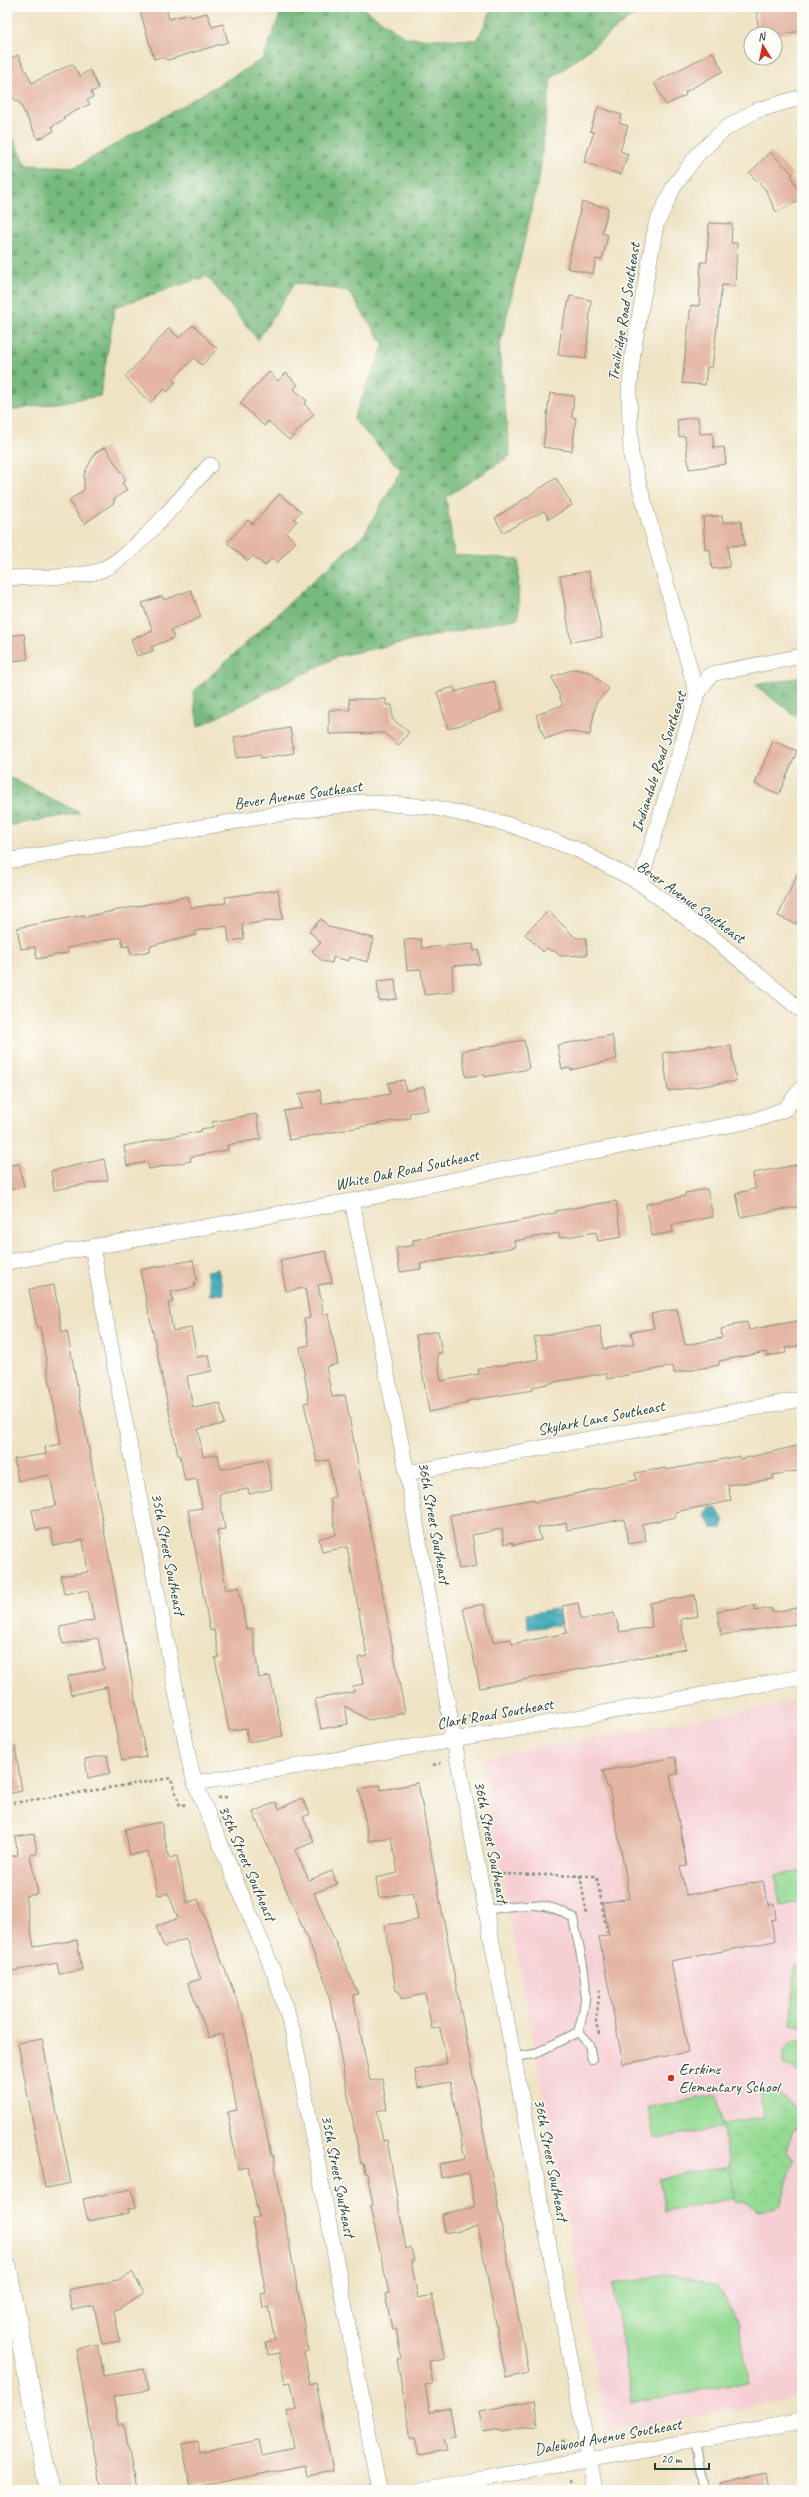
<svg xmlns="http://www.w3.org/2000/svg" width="809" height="2497" viewBox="0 0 809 2497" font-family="Caveat,sans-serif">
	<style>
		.built { fill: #f6cfd5 }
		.grass { fill: #94da93; stroke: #5a8c64 }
		.forest { fill: url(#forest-firs); stroke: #4b7c58 }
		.park { fill: url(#park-crowns); stroke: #5a8c64 }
		.water { fill: url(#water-waves); stroke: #2d7376 }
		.building { fill: #e4b5a3 }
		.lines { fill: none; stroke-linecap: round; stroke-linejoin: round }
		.service-casing { stroke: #87907c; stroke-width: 10 }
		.minor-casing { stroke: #87907c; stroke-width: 16 }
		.tertiary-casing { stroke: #87907c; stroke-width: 20 }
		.path { stroke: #87907c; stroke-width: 2.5; stroke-dasharray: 3 3; stroke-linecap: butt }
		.service { stroke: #fff; stroke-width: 8 }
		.minor { stroke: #fff; stroke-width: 15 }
		.tertiary { stroke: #fff; stroke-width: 19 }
		.poi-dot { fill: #c8321e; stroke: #fdfcf7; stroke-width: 1.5 }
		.labels { text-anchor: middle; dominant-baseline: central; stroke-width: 3; stroke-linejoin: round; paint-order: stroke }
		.street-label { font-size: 16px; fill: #1f3d34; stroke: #fdfcf7 }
		.poi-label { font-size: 16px; fill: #1f3d34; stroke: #fdfcf7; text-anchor: start }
	</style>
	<defs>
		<pattern id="forest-firs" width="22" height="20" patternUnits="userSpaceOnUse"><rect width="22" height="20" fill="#77ba7d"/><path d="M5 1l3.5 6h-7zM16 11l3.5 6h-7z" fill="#619867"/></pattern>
		<pattern id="park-crowns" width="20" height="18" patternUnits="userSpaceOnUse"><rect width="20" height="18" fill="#94da93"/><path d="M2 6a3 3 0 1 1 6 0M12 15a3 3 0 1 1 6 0" fill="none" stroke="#7fbc7f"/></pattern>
		<pattern id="water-waves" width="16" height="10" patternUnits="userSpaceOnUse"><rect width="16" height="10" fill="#3ba9b9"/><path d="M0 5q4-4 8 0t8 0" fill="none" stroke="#318b97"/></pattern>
	</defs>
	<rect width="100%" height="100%" fill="#fdfcf7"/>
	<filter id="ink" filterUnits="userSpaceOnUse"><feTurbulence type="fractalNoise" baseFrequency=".025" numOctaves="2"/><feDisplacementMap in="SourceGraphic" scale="8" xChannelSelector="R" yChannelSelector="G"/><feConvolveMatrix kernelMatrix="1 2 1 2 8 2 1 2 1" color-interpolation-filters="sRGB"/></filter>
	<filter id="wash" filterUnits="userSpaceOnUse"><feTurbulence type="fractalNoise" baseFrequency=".012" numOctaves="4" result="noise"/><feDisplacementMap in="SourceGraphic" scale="16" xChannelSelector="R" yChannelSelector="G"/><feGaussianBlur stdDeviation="0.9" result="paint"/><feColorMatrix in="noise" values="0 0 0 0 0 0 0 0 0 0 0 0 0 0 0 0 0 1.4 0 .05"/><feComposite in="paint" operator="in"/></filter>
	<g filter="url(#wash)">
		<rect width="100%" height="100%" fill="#efe3c4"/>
		<!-- built -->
		<path class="built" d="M802 1700V2397L607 2432 480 1758Z"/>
		<!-- grass -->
		<g class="grass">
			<path d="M802 1871V1901L780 1906 775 1876Z"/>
			<path d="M717 2095 723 2127 654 2139 648 2107Z"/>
			<path d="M730 2166 736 2198 665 2211 659 2179Z"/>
			<path d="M671 2274 717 2287 739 2324 749 2383 632 2402 613 2284Z"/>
		</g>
		<!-- forest -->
		<g class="forest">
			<path d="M283 7H361L407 38 477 40 493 7H644L551 79 539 178 499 349 510 456 446 497 454 555 519 559 518 618 339 656 198 727 193 692 365 533 401 470 353 419 384 345 348 291 295 283 258 340 207 276 115 307 100 396 7 411V127L27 165 76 167 263 59Z"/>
			<path d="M802 677V721L755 685Z"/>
			<path d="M7 776 80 813 7 826Z"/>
		</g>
		<!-- park -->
		<g class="park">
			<path d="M802 1966V2026L791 2024 794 1968Z"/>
			<path d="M796 2041H802V2072H798L785 2065C781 2054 785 2045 796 2041Z"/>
			<path d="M778 2088 779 2095 802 2112V2130L793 2131 786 2150 794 2160 780 2207 758 2212 744 2201 736 2202 722 2124 764 2118 760 2091Z"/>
		</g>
		<!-- water -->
		<g class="water">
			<path d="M218 1269 224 1294 209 1295 211 1291 206 1271Z"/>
			<path d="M712 1507 717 1509 724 1521 722 1529 713 1528 705 1516 708 1508Z"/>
			<path d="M555 1609 558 1610 561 1623 559 1625 528 1629 527 1614Z"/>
		</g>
		<g id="blocks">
			<!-- building -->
			<g class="building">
				<path d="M139 7H166L169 19 190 14 191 17 207 13 212 27 223 24 228 42 168 60 161 57 154 59Z"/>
				<path d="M756 7H802V31L775 35 759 34Z"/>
				<path d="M713 52 723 71 685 92 686 95 666 105 654 83Z"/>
				<path d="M18 55 32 83 72 64 80 76 90 70 99 89 91 92 93 97 87 100 90 104 63 117 65 119 52 126 54 131 38 139 19 102 14 99 7 86V60Z"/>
				<path d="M598 107 622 115 619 123 628 126 620 151 628 154 621 175 584 162 594 132 590 131Z"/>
				<path d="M770 152 793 174 791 176 802 199 776 212 765 189 749 173Z"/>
				<path d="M582 202 608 208 602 233 608 235 602 260 596 259 593 274 567 268Z"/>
				<path d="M709 223 732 224 731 243H737L735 286 722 285 712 368 707 367 705 385 682 383 691 305 699 306 701 262H707Z"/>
				<path d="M570 296 591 300 586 359 558 355 562 326Z"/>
				<path d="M193 325 217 349 202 365 194 358 173 380 176 382 167 392 164 389 150 403 125 377 169 328 179 338Z"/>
				<path d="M269 372 278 381 286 373 298 385 294 389 307 401 304 404 314 414 289 440 268 421 264 426 240 403Z"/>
				<path d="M550 393 574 396 572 417 576 418 572 451 543 447Z"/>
				<path d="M698 417 700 434 712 433 714 448 724 447 726 464 689 469 685 436 679 437 677 420Z"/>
				<path d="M105 447 126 480 122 483 127 490 113 500 115 502 84 524 69 500 84 490V474L95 453Z"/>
				<path d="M556 478 572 505 549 519 544 511 503 532 495 518Z"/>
				<path d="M279 494 301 511 294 519 297 521 286 533 296 542 277 563 272 558 265 566 253 556 248 561 227 543 248 520 253 524Z"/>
				<path d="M722 516 723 523 741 521 745 545 728 546 729 567 712 569 710 549 705 550 703 517Z"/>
				<path d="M589 571 602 637 571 642 560 576Z"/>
				<path d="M191 590 201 617 171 630 174 638 151 647 153 651 137 656 131 639 153 631 142 603 162 596 164 600Z"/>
				<path d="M24 634 28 659 7 662V636Z"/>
				<path d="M574 669 590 672 609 689 596 703 590 735 567 731 545 739 536 715 563 705 552 677Z"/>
				<path d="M494 681 502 711 448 729 437 692 454 687 455 692Z"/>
				<path d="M349 699H386V705H392V719L409 732 399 745 384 733 329 734V710H350Z"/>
				<path d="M290 728 294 753 261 758 260 754 237 758 234 737Z"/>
				<path d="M773 741 797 751 779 794 755 784Z"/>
				<path d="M802 864V911L796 924 778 916Z"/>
				<path d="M278 890 283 919 242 925 244 939 229 941 227 926 195 931 196 935 150 946V951L131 955 129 946 123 947 121 937 67 948 68 953 37 959 35 947 21 949 17 928 84 915V917L188 896 190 908 226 903 225 897Z"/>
				<path d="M548 911 576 938H586L587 955 560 956 554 950 552 952 547 948 543 952 525 934Z"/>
				<path d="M321 919 329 927 374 938 368 962 350 957 349 961 333 957 332 963 322 961 312 951 321 943 309 931Z"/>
				<path d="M421 939 422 948 473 944 474 951 479 950 480 964 452 966 453 992 424 995 421 969 407 970 404 940Z"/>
				<path d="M395 979 397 999 379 1001 377 981Z"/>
				<path d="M612 1035 617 1059 571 1070 570 1068 562 1069 557 1045Z"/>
				<path d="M524 1040 529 1069 484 1077V1074L466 1077 462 1051Z"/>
				<path d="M711 1046 712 1048 731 1046 736 1081 668 1091 663 1053Z"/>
				<path d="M404 1080 406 1091 424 1087 428 1110 409 1113 410 1118 289 1140 284 1111 302 1108 299 1094 320 1090 322 1104 338 1101 339 1103 390 1094 388 1083Z"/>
				<path d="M256 1114 261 1139 227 1145 228 1150 190 1157 191 1161 149 1169 147 1162 127 1166 124 1146 201 1131V1129L213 1127 212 1122Z"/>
				<path d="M104 1159 108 1180 54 1190 51 1171Z"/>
				<path d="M19 1164 24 1187 7 1190V1166Z"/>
				<path d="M802 1164V1206L741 1217 736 1193 755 1189 753 1173Z"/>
				<path d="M707 1189 713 1217 672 1225 673 1232 652 1236 646 1204 685 1196V1193Z"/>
				<path d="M616 1201 622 1237 598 1241 596 1232 560 1238 559 1233 514 1241 516 1247 420 1264 421 1269 400 1272 396 1248 414 1245 413 1240 520 1221 556 1213 555 1211Z"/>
				<path d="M326 1251 332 1283 318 1285 324 1315 328 1314 338 1364 326 1367 332 1397 345 1395 405 1713 368 1720 345 1706 348 1724 321 1729 315 1699 354 1692 353 1686 363 1684 358 1658 367 1656 347 1547 322 1552 319 1538 336 1535 330 1498 335 1497 329 1460 317 1462 304 1403 309 1402 300 1347 309 1345 304 1319 310 1318 305 1288 286 1291 280 1260Z"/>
				<path d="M193 1260 197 1281 194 1282 195 1287 171 1292 173 1302 168 1303 173 1331 191 1328 197 1357 209 1355 212 1371 187 1376 193 1408 220 1403 224 1424 198 1429 203 1457 218 1454 221 1469 267 1460 272 1489 249 1494 248 1489 219 1494 225 1529 217 1530 226 1590 239 1587 246 1629 252 1628 259 1678 270 1676 283 1736 248 1742 246 1728 229 1731 215 1658 219 1657 214 1630 210 1631 188 1510 202 1508 197 1479 185 1481 180 1455H178L140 1270Z"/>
				<path d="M54 1285 62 1332 67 1331 146 1757 122 1761 107 1687 71 1695 68 1676 104 1669 98 1638 63 1644 60 1627 94 1620 88 1590 64 1594 61 1576 88 1572 83 1540 54 1546 50 1528 36 1530 32 1510 56 1506 50 1475 18 1481 14 1459 46 1454 45 1447 61 1444 40 1327 37 1328 29 1289Z"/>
				<path d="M677 1309 685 1345 722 1338 721 1329 734 1326V1324L747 1322 749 1330 802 1320V1345L785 1348 786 1353 767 1356 766 1352 719 1361V1365L674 1373 673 1366 607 1379 606 1373 560 1381 533 1387V1390L467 1401 468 1403 429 1412 416 1335 438 1331 442 1353 437 1354 441 1381 479 1374 478 1369 539 1359 534 1337 600 1326 604 1349 634 1344 631 1332 654 1328 651 1314Z"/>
				<path d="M801 1445 802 1470 773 1475 774 1479 728 1485 731 1501 675 1512 676 1517 642 1524 646 1541 629 1544 624 1519 567 1530 566 1523 538 1528 541 1540 513 1545V1542L504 1544 502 1529 472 1535 477 1566 459 1569 450 1515 534 1499V1502L561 1497 637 1480 635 1473 666 1468 667 1470 740 1456 741 1459Z"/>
				<path d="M695 1595 698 1616 681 1619 686 1649 480 1688 463 1608 484 1604 493 1642 511 1639 512 1644 567 1633 562 1606 578 1603 581 1620 614 1613 620 1632 652 1627 650 1603Z"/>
				<path d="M755 1605V1611L771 1608 772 1612 802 1607V1623L721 1635 717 1611Z"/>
				<path d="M15 1746 22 1791 7 1794V1747Z"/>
				<path d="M107 1755 110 1773 88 1778 85 1759Z"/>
				<path d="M675 1757 678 1774 670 1775 687 1866 680 1867 686 1895 763 1881 768 1905 774 1904 776 1919 771 1920 775 1941 671 1961 688 2052 623 2064 599 1937 609 1936 603 1903 630 1898 609 1787H607L603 1771Z"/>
				<path d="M418 1783 529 2373 506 2378 478 2226 445 2233 442 2214 475 2207 469 2174 441 2178 439 2164 465 2159 450 2082 418 2088 415 2070 447 2063 440 2027 432 2029 425 1994 401 1999 399 1991H396L385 1925 418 1920 413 1892 379 1898 376 1878 398 1873 391 1837 369 1841 359 1789 380 1785 381 1790Z"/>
				<path d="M302 1798 310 1814 303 1817 314 1842 295 1850 309 1880 332 1871 337 1884 314 1893 358 1994 353 1995 370 2081 382 2079 387 2109 377 2111 383 2141 387 2140 406 2249 411 2248 414 2261H411L418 2298 432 2295 445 2359 429 2362 433 2384 425 2385 430 2412 450 2408 455 2437 444 2439 447 2451 419 2456 415 2438 411 2439 397 2359 401 2358 396 2328 392 2329 385 2294 389 2293 370 2206 373 2205 367 2173H365L363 2163 361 2164 327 1985 253 1812 276 1802 279 1809Z"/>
				<path d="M161 1822 169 1858 177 1856 187 1903 198 1899 244 2019 271 2156 273 2155 305 2330H304L308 2351 304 2352 310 2384 316 2382 333 2471 308 2476 306 2465 191 2488 182 2444 198 2441 200 2452 258 2440 261 2455 294 2448 287 2411 296 2409 291 2382 285 2383 279 2353 268 2355 266 2342 275 2340 268 2307 263 2308 261 2294 266 2293 252 2219 259 2217 248 2167 238 2169 227 2112 237 2110 222 2034 209 2038 188 1983 201 1979 186 1939 164 1947 156 1927 178 1918 168 1893 158 1895 148 1852 130 1855 125 1829Z"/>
				<path d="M34 1834 37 1854 30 1855 38 1894 25 1896 34 1947 77 1940 82 1970 59 1974 57 1963 7 1972V1857L18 1855 15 1837Z"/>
				<path d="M42 2039 71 2183 45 2188 18 2043Z"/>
				<path d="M132 2189 136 2208 128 2209 129 2213 88 2221 83 2199Z"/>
				<path d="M132 2272 144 2293 114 2311 120 2341 102 2344 94 2306 72 2310 68 2290 118 2280Z"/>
				<path d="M98 2344 104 2376 144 2369 148 2390 113 2396 118 2425 124 2424 136 2490H101L76 2349Z"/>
				<path d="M534 2401 538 2425 501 2432 500 2429 483 2432 479 2411Z"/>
				<path d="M766 2474 769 2490H721L720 2483Z"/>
			</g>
		</g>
	</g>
	<g filter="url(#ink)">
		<use href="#blocks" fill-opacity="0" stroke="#87907c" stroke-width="1"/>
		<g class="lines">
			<defs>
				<g id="service">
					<path d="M486 1910C518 1905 545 1899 573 1918 582 1964 593 1986 578 2032L534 2054 514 2057"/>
					<path d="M578 2032 589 2044 592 2059"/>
					<path d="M800 2421 802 2433"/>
					<path d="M695 2440 704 2490"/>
				</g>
				<g id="minor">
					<path d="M7 578C31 577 79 579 101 570 136 555 183 494 210 465"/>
					<path d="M697 695 631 455 629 393 633 352 656 225 674 186 698 154 725 129 755 111 802 97"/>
					<path d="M7 861 277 814 362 802 432 807 511 825 578 850 640 883 712 937 802 1011"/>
					<path d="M640 883 697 695 711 674 802 656"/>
					<path d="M352 1201 407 1473 454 1740 595 2490"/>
					<path d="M92 1247 189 1760 195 1783 275 1975 293 2032 379 2490"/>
					<path d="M7 1262 352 1201 554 1159 756 1120 785 1109 802 1088"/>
					<path d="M407 1473 802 1399"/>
					<path d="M195 1783 454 1740 802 1677"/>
					<path d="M421 2490 802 2421"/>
				</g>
				<path id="tertiary" d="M7 2266 49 2490"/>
			</defs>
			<!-- service casing -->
			<use href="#service" class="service-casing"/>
			<!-- minor casing -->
			<use href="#minor" class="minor-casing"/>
			<!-- tertiary casing -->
			<use href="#tertiary" class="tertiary-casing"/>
			<!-- path -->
			<g class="path">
				<path d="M469 1715 471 1722"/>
				<path d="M433 1765 441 1763"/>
				<path d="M218 1798 227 1797"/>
				<path d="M7 1804 171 1778 180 1806 186 1804"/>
				<path d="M496 1874 595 1876 597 1878 607 1933"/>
				<path d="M580 1875 587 1916"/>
				<path d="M599 2034 596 2022 600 1988"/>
				<path d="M563 2447 562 2441H568"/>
				<path d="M570 2479 571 2487 578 2486"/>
			</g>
			<!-- service -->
			<use href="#service" class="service"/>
			<!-- minor -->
			<use href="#minor" class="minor"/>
			<!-- tertiary -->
			<use href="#tertiary" class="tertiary"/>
		</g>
	</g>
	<!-- markers -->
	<circle class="poi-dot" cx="671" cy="2078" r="4"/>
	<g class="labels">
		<!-- street labels -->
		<g class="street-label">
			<text transform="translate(624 312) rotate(-81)">Trailridge Road Southeast</text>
			<text transform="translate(659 762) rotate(-72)">Indiandale Road Southeast</text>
			<text transform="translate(298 795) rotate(-8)">Bever Avenue Southeast</text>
			<text transform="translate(691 902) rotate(36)">Bever Avenue Southeast</text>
			<text transform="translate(407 1170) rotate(-12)">White Oak Road Southeast</text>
			<text transform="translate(601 1418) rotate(-11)">Skylark Lane Southeast</text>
			<text transform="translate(434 1523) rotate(80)">36th Street Southeast</text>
			<text transform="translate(168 1554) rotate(79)">35th Street Southeast</text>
			<text transform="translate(495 1714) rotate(-10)">Clark Road Southeast</text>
			<text transform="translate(491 1842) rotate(79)">36th Street Southeast</text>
			<text transform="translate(247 1863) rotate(67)">35th Street Southeast</text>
			<text transform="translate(551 2160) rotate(79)">36th Street Southeast</text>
			<text transform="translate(338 2176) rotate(79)">35th Street Southeast</text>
			<text transform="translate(608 2437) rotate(-10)">Dalewood Avenue Southeast</text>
		</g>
		<!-- poi labels -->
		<g class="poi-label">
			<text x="679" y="2069">Erskine<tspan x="679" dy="18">Elementary School</tspan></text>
		</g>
	</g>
	<!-- margin -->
	<rect width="809" height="2497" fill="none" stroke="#fdfcf7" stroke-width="24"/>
	<!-- north arrow -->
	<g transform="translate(763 46) rotate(350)"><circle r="19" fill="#fdfcf7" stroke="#a4b0a9"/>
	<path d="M0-3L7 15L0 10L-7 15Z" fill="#c8321e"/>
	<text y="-6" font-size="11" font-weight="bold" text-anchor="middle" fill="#1f3d34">N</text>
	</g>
	<!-- scale -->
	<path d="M655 2463v6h54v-6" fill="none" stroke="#1f3d34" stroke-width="2"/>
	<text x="661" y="2463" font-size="12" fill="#1f3d34" stroke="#fdfcf7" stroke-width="3" paint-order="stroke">20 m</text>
</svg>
